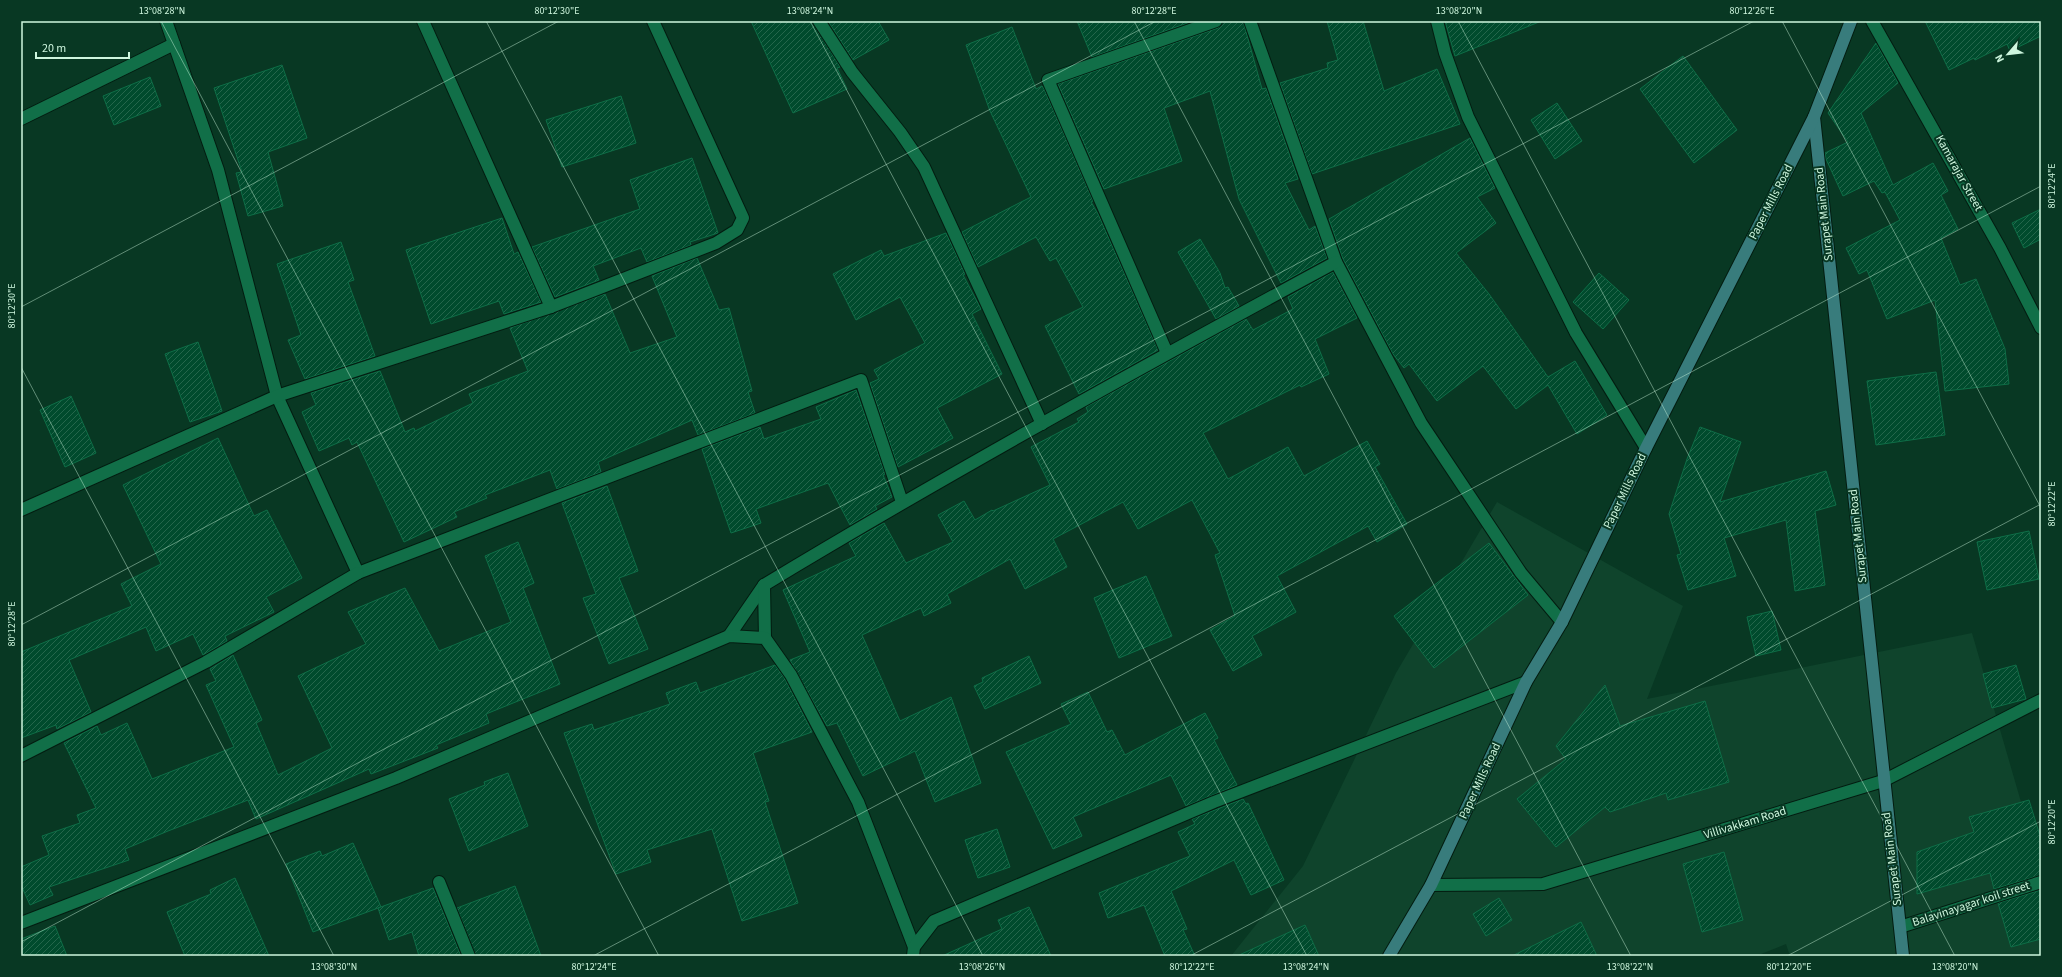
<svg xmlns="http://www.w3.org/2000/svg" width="2062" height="977" viewBox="0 0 2062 977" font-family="'Source Sans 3',sans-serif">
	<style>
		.built { fill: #0f442c }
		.building { fill: url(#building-hatch); stroke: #0e6e47 }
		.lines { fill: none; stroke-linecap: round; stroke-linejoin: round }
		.minor-casing { stroke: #031c10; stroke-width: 14 }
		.tertiary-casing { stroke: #031c10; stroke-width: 14 }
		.secondary-casing { stroke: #031c10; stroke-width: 14 }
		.minor { stroke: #116f48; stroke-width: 12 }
		.tertiary { stroke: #116f48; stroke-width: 12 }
		.secondary { stroke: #387c7c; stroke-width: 12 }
		.ticks { fill: none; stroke: #cef6de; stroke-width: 1; stroke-opacity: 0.45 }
		.labels { text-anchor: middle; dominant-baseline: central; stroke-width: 4; stroke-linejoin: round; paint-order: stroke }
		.street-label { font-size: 12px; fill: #cef6de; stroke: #083823 }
		.neatline { fill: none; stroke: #cef6de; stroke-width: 1.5 }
		.ticks-label { font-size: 10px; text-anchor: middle; fill: #cef6de }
	</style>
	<defs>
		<pattern id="building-hatch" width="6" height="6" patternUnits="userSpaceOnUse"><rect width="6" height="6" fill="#004b2d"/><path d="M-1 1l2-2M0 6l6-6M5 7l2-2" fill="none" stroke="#24664b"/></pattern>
	</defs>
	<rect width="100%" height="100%" fill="#083823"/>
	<!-- built -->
	<path class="built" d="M1497 502 1683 606 1647 699 1972 633 2041 871V956H1790L1786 944 1756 956H1231L1303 866 1396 673Z"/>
	<!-- building -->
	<g class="building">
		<path d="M751 21H812L840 67 837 68 847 89 793 113Z"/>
		<path d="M828 21H878L889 40 853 60Z"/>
		<path d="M1077 21H1193L1092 57Z"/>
		<path d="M1223 21H1243L1262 89 1266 88 1298 179 1285 183 1309 230 1315 226 1327 258 1281 283 1239 199 1210 91 1164 108 1182 161 1104 189 1058 84 1218 28Z"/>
		<path d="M1327 21H1363L1384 91 1437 69 1460 124 1312 174 1280 83 1328 68 1327 63 1338 60Z"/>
		<path d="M1445 21H1539V22L1455 56Z"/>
		<path d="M1925 21H2041V36L2010 51 2007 44 1975 60 1974 58 1949 70Z"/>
		<path d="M1012 27 1036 89 1042 86 1044 89 1093 201 1091 202 1098 214 1158 350 1079 394 1045 326 1083 307 1056 258 1050 261 1036 237 978 267 962 232 1031 197 990 111 966 45Z"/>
		<path d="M1876 43 1898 83 1861 113 1893 185 1933 163 1948 191 1941 195 1958 229 1941 238 1960 285 1976 279 2005 349 2009 384 1945 391 1935 300 1887 319 1867 270 1859 274 1846 248 1900 220 1885 192 1882 193 1874 181 1843 196 1826 159 1825 153 1848 142 1828 113Z"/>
		<path d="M1683 56 1737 130 1694 163 1640 89Z"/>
		<path d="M282 65 307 138 268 152 283 206 248 216 236 173 242 172 214 88Z"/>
		<path d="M150 77 161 106 114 125 103 96Z"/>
		<path d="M621 96 636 143 562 167 546 120Z"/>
		<path d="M1557 103 1582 141 1555 159 1531 120Z"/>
		<path d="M1470 138 1495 188 1477 197 1496 223 1456 253 1489 294 1548 377 1575 361 1607 415 1577 434 1548 385 1516 409 1483 366 1437 401 1409 364 1404 368 1393 354 1343 259 1329 219Z"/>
		<path d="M692 158 718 233 690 242 691 245 647 262 641 248 593 266 599 280 555 297 532 247 640 209 630 180Z"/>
		<path d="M2041 209V239L2024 248 2012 223Z"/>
		<path d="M502 218 514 254 518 252 541 302 504 314 499 301 431 324 406 250Z"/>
		<path d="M946 233 965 274 963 275 981 309 972 314 1002 374 937 408 953 438 898 467 870 383 879 379 874 370 925 343 900 297 856 320 833 274 881 250 884 256Z"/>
		<path d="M1200 239 1220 273 1225 288 1228 287 1239 306 1216 319 1178 252Z"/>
		<path d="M341 242 354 280 348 282 375 356 305 379 288 340 301 335 277 264Z"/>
		<path d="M697 258 719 310 729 308 752 391 748 392 755 413 698 435 692 420 598 462 601 472 557 489 550 470 485 495 487 498 454 512 457 517 404 542 357 442 352 445 349 438 319 451 302 412 316 405 311 393 380 371 405 432 414 428 415 431 473 403 469 394 528 371 510 328 605 294 630 353 677 337 652 276Z"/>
		<path d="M1333 272 1357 318 1315 339 1329 374 1301 387 1300 385 1203 433 1228 479 1288 447 1304 476 1367 441 1380 464 1375 467 1407 524 1377 542 1368 526 1277 576 1296 612 1252 636 1262 655 1233 671 1210 630 1235 616 1215 555 1220 553 1192 500 1138 529 1123 502 1053 539 1067 567 1025 589 1010 559 947 594 951 603 924 616 921 608 862 635 900 721 951 697 981 783 935 802 915 751 863 776 837 723 827 726 790 660 810 652 783 590 856 556 849 543 884 523 906 563 953 542 938 515 964 501 975 520 992 510 993 511 1050 485 1031 447 1079 422 1077 419 1088 412 1086 407 1246 319 1253 330 1293 309 1288 297Z"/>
		<path d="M1599 273 1629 300 1603 329 1573 302Z"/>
		<path d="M198 342 222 411 190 422 165 354Z"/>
		<path d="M1936 372 1945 435 1876 445 1867 381Z"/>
		<path d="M856 390 885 474 883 475 892 497 875 506 877 509 850 525 828 483 756 509 761 523 731 533 702 449 760 427 764 439 821 419 816 407Z"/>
		<path d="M71 396 96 453 65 467 40 410Z"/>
		<path d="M1700 427 1741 442 1720 502 1826 471 1836 505 1815 511 1825 585 1795 591 1786 520 1724 538 1736 576 1688 590 1677 555 1681 554 1669 514 1687 459Z"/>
		<path d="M218 438 254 516 267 510 302 578 266 597 274 612 225 636 227 641 203 655 193 634 156 651 146 627 69 660 91 712 57 729 56 725 21 738V652L132 606 121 584 161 564 123 485Z"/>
		<path d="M607 486 638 571 619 578 648 649 609 664 583 598 596 594 562 503Z"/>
		<path d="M2029 531 2039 579 1987 590 1977 542Z"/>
		<path d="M518 542 534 583 523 588 560 684 486 714 489 723 436 745 438 748 371 774 369 769 256 819 248 800 168 831 125 849 129 860 49 887 53 895 30 905 21 885V867L49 855 42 836 80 823 77 815 96 808 64 743 97 726 101 735 127 723 152 779 234 747 206 685 216 681 210 669 233 655 262 720 256 723 278 775 332 748 298 676 366 644 348 612 405 588 439 651 511 622 485 556Z"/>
		<path d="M1489 543 1528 595 1434 668 1394 616Z"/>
		<path d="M1146 576 1172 636 1119 658 1094 598Z"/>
		<path d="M1772 611 1781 650 1756 656 1747 617Z"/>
		<path d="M1029 656 1041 683 985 709 974 686 983 682 982 678Z"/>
		<path d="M775 665 785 679 812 732 753 753 769 801 765 802 798 903 742 921 712 829 647 850 651 862 616 874 564 733 592 724 594 730 670 704 666 693 696 682 700 693Z"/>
		<path d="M2016 665 2026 699 1992 708 1983 674Z"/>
		<path d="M1605 685 1620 726 1705 701 1729 782 1668 800 1666 793 1610 812 1605 807 1556 847 1517 799 1566 759 1556 746Z"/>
		<path d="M1088 692 1107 732 1112 730 1125 755 1205 713 1218 738 1214 740 1237 785 1186 806 1171 775 1073 817 1082 836 1053 849 1006 752 1071 724 1061 704Z"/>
		<path d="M508 773 528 826 469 851 449 799 485 785 484 782Z"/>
		<path d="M1243 799 1246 804 1248 803 1284 880 1251 895 1234 860 1171 891 1187 929 1183 930 1195 956H1165L1144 905 1108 918 1099 893 1190 856 1178 832 1195 824 1192 819Z"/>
		<path d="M2029 800 2041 839V875L1994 889 1990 873 1917 894V852L1974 832 1969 817Z"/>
		<path d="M997 829 1010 867 978 878 965 840Z"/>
		<path d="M353 843 381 907 313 932 286 864 320 851 322 856Z"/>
		<path d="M1724 852 1743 920 1702 932 1683 864Z"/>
		<path d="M235 878 269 956H185L167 912 211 894 210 890Z"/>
		<path d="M515 886 541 956H476L457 908Z"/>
		<path d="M433 888 461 956H419L412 932 389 940 378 908Z"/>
		<path d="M2041 890V939L2011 947 1998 903Z"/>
		<path d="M1499 898 1512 920 1486 936 1473 914Z"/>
		<path d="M1029 907 1051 956H942L1002 929 998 920Z"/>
		<path d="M1581 922 1597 956H1512Z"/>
		<path d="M1305 925 1319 956H1237Z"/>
		<path d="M55 926 67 956H21V939Z"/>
	</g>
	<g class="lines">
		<defs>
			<g id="minor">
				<path d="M166 21 218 170 277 396 358 573 861 380 902 502"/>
				<path d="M423 21 551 307"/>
				<path d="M819 21 852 72 900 132 924 167 1042 424"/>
				<path d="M1250 21 1336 262 1421 423 1521 573 1562 622"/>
				<path d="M1437 21 1445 53 1468 117 1576 333 1646 448"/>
				<path d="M1872 21 2000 248 2041 328"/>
				<path d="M21 119 174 44"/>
				<path d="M1167 353 1048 80 1216 21"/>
				<path d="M21 510 277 396 551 307 716 243 737 230 743 218 653 21"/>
				<path d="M729 636 764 585"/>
				<path d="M765 638 764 585C951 472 1143 366 1336 262"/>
				<path d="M21 756 206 662 358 573"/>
				<path d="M439 882 469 956"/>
				<path d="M21 923 396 778 729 636 765 638 791 675 858 802 914 947"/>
				<path d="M1900 927 2041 882"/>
				<path d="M913 956 914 947 934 921 1214 802 1526 682"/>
			</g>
			<path id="tertiary" d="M1431 885 1543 884 1883 781 2041 700"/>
			<g id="secondary">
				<path d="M1814 117 1903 956"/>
				<path d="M1389 956 1431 885 1526 682 1562 622 1646 448 1814 117 1851 21"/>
			</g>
		</defs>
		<!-- minor casing -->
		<use href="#minor" class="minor-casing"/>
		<!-- tertiary casing -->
		<use href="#tertiary" class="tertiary-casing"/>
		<!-- secondary casing -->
		<use href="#secondary" class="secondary-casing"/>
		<!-- minor -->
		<use href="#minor" class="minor"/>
		<!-- tertiary -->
		<use href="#tertiary" class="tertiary"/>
		<!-- secondary -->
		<use href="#secondary" class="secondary"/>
	</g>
	<!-- ticks -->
	<path class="ticks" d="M161 21 659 956M486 21 983 956M810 21 1307 956M1134 21 1631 956M1458 21 1955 956M1782 21 2041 508M21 307 559 21M21 367 334 956M21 625 1156 21M21 942 1754 21M593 956 2041 186M1190 956 2041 504M1787 956 2041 821"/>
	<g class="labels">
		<!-- street labels -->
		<g class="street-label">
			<text transform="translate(1959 173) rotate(61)">Kamarajar Street</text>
			<text transform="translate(1771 202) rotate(-63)">Paper Mills Road</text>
			<text transform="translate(1824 214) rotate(-96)">Surapet Main Road</text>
			<text transform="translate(1625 491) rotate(-64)">Paper Mills Road</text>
			<text transform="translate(1858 536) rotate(-96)">Surapet Main Road</text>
			<text transform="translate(1480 781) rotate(-65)">Paper Mills Road</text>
			<text transform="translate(1745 823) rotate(-17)">Villivakkam Road</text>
			<text transform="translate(1892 859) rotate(-97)">Surapet Main Road</text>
			<text transform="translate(1971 904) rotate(-18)">Balavinayagar koil street</text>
		</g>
	</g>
	<!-- border -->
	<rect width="2062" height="977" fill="none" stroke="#083823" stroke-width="44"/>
	<!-- north arrow -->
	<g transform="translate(2008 54) rotate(242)" stroke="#083823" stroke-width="3" paint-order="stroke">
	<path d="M0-3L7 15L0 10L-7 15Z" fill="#cef6de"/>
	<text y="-6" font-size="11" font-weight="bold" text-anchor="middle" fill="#cef6de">N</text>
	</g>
	<!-- scale -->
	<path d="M36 52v6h93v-6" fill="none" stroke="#cef6de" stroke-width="2"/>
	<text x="42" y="52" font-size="12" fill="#cef6de" stroke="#083823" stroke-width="3" paint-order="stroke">20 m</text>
	<rect x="22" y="22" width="2018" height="933" class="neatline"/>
	<g class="ticks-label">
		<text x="162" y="14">13°08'28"N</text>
		<text x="557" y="14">80°12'30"E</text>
		<text x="810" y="14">13°08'24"N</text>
		<text x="1154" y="14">80°12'28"E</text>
		<text x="1459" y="14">13°08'20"N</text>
		<text x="1752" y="14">80°12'26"E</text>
		<text transform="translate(2051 186) rotate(-90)" y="4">80°12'24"E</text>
		<text transform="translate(11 306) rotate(-90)" y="4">80°12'30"E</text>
		<text transform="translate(2051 504) rotate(-90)" y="4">80°12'22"E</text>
		<text transform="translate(11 624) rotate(-90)" y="4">80°12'28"E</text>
		<text transform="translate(2051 822) rotate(-90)" y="4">80°12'20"E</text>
		<text x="334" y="970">13°08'30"N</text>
		<text x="594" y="970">80°12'24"E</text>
		<text x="982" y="970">13°08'26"N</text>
		<text x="1192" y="970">80°12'22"E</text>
		<text x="1306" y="970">13°08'24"N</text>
		<text x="1630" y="970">13°08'22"N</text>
		<text x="1789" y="970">80°12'20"E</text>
		<text x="1955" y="970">13°08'20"N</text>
	</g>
</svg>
